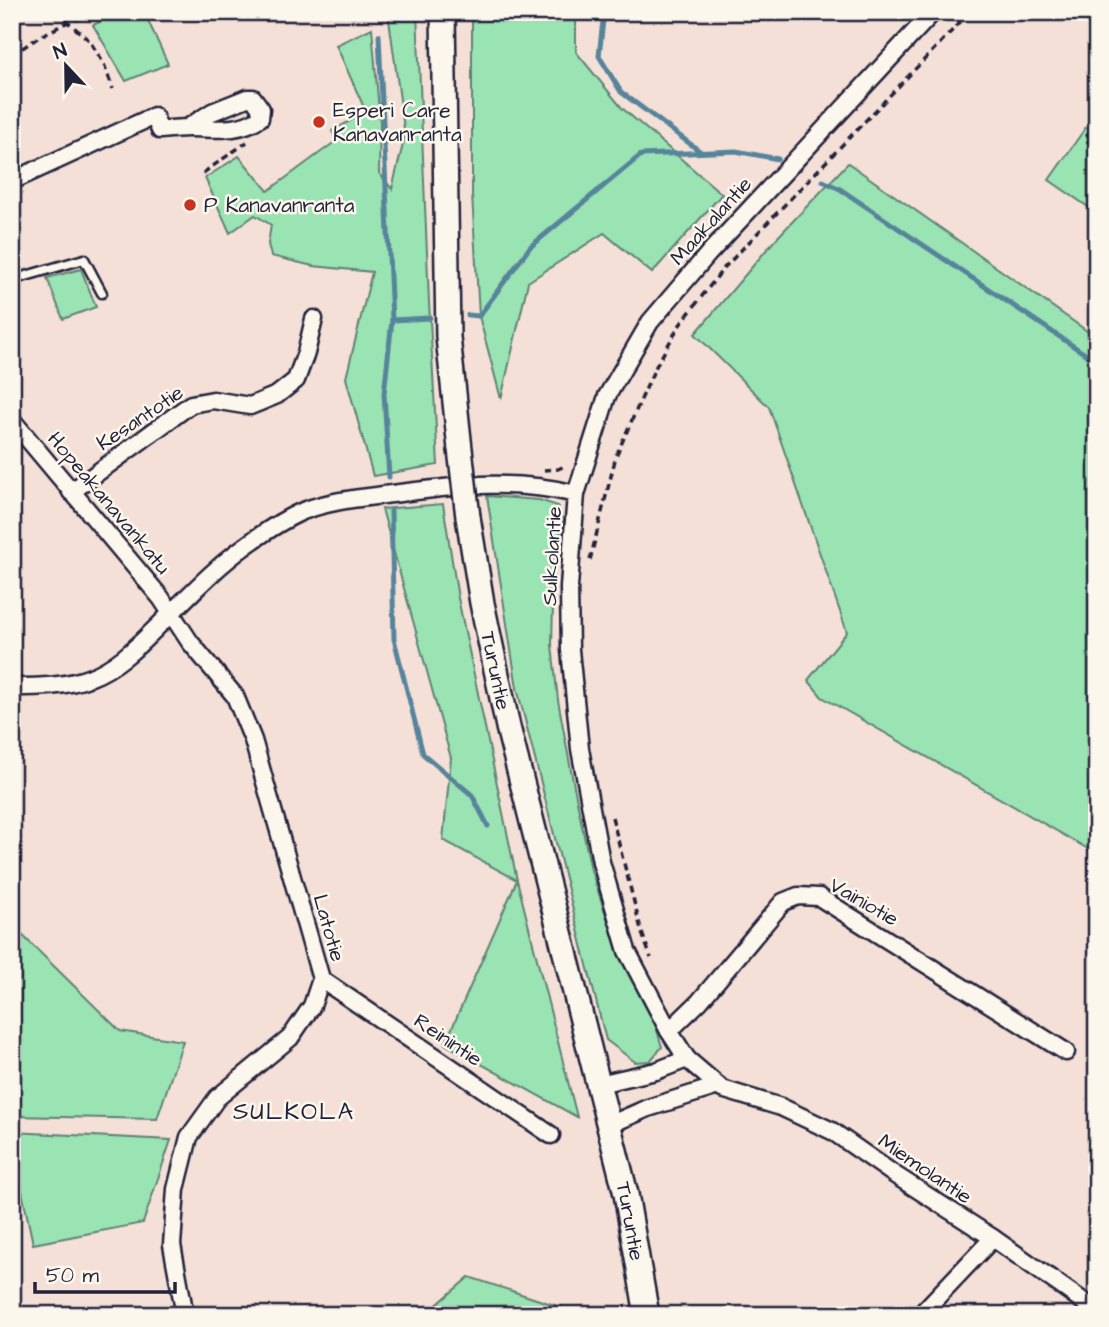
<svg xmlns="http://www.w3.org/2000/svg" width="1109" height="1327" viewBox="0 0 1109 1327" font-family="'Architects Daughter',sans-serif">
	<style>
		.green { fill: #9ae3b2; stroke: #5e8276; stroke-width: 2 }
		.lines { fill: none; stroke-linecap: round; stroke-linejoin: round }
		.stream { stroke: #57849b; stroke-width: 5 }
		.service-casing { stroke: #22223b; stroke-width: 13 }
		.minor-casing { stroke: #22223b; stroke-width: 21 }
		.secondary-casing { stroke: #22223b; stroke-width: 28 }
		.path { stroke: #22223b; stroke-width: 3.5; stroke-dasharray: 7 5; stroke-linecap: butt }
		.service { stroke: #fbf7ec; stroke-width: 8 }
		.minor { stroke: #fbf7ec; stroke-width: 16 }
		.secondary { stroke: #fbf7ec; stroke-width: 23 }
		.secondary-bridge-casing { stroke: #22223b; stroke-width: 28; stroke-linecap: butt }
		.secondary-bridge { stroke: #fbf7ec; stroke-width: 23 }
		.poi-dot { fill: #c8321e; stroke: #fbf7ec; stroke-width: 2.5 }
		.labels { text-anchor: middle; dominant-baseline: central; stroke-width: 5; stroke-linejoin: round; paint-order: stroke }
		.poi-label { font-size: 21px; fill: #22223b; stroke: #fbf7ec; text-anchor: start }
		.street-label { font-size: 21px; fill: #22223b; stroke: #fbf7ec }
		.quarter-label { font-size: 24px; letter-spacing: 2px; fill: #22223b; stroke: #fbf7ec }
	</style>
	<rect width="100%" height="100%" fill="#f4e0d7"/>
	<filter id="ink" filterUnits="userSpaceOnUse"><feTurbulence type="fractalNoise" baseFrequency=".0143" numOctaves="2"/><feDisplacementMap in="SourceGraphic" scale="14" xChannelSelector="R" yChannelSelector="G"/><feConvolveMatrix kernelMatrix="1 2 1 2 8 2 1 2 1" color-interpolation-filters="sRGB"/></filter>
	<g filter="url(#ink)">
		<!-- green -->
		<g class="green">
			<path d="M121 12H127L129 18 145 14 168 64 126 81 93 25Z"/>
			<path d="M388 12H417L429 302 438 465 373 476 346 378 372 272 313 266 271 256 268 244 271 225 255 215 230 233 205 178 239 156 268 191 336 141 332 131 366 112 336 45 372 28 380 123 379 173 392 189 405 136Z"/>
			<path d="M472 12H576V52L622 108 722 194 652 273 604 233 528 282 501 399 479 316 472 195Z"/>
			<path d="M1086 127 1097 134V213L1049 180Z"/>
			<path d="M848 163 1097 338V854L822 697 808 680 847 632 769 407 695 334 774 241Z"/>
			<path d="M81 269 96 307 63 319 47 278Z"/>
			<path d="M487 496 539 500 558 506 563 521 554 564 552 645 558 700 573 781 591 870 620 957 652 1014 662 1047 650 1061 635 1062 606 1040 517 688Z"/>
			<path d="M443 504 458 598 517 880 577 1117 445 1044 517 880 443 840 451 758 382 509Z"/>
			<path d="M12 925 120 1031 183 1041 157 1119 12 1116Z"/>
			<path d="M12 1132 171 1140 143 1223 33 1244 12 1144Z"/>
			<path d="M469 1277 585 1315H425Z"/>
		</g>
		<g class="lines">
			<!-- stream -->
			<g class="stream">
				<path d="M604 12 599 56 621 92 701 152"/>
				<path d="M379 35 392 320 430 318"/>
				<path d="M823 181 840 189 1097 362"/>
				<path d="M468 315 479 316 530 247 641 155 736 151 778 159"/>
				<path d="M389 477 384 394 392 320"/>
				<path d="M391 510 394 639 423 754 472 795 488 826"/>
			</g>
			<defs>
				<path id="service" d="M12 280 84 259 102 293"/>
				<g id="minor">
					<path d="M12 181 154 116 160 130C170 129 179 128 189 128 215 128 237 133 260 118L261 109 253 98H247L212 112 187 128"/>
					<path d="M12 420 161 598 190 642 235 696 253 740 321 979 312 1006 290 1038 217 1098 189 1137 176 1189 172 1245 185 1315"/>
					<path d="M71 492 191 404 213 400 250 406 277 395 296 380 306 353 314 319"/>
					<path d="M576 494 607 396 650 322 709 253 933 12"/>
					<path d="M12 687C38 687 66 687 91 677 115 668 136 648 154 630 185 600 214 568 248 544 266 531 284 519 303 511 332 500 361 498 392 494 457 486 511 478 576 494L569 587 570 650 580 749 601 862 627 951 669 1031 687 1059 722 1089 781 1107 832 1131 895 1175 993 1238 1097 1311"/>
					<path d="M321 979 551 1135"/>
					<path d="M669 1031 699 1002 783 902 798 896 819 897 1066 1052"/>
					<path d="M599 1084 656 1071 687 1059"/>
					<path d="M609 1125 648 1108 718 1086"/>
					<path d="M920 1315 993 1238"/>
				</g>
				<g id="secondary">
					<path d="M443 12 448 337 460 449"/>
					<path id="s1" d="M468 517 482 603 508 727 626 1194 647 1315"/>
				</g>
			</defs>
			<!-- service casing -->
			<use href="#service" class="service-casing"/>
			<!-- minor casing -->
			<use href="#minor" class="minor-casing"/>
			<!-- secondary casing -->
			<use href="#secondary" class="secondary-casing"/>
			<!-- path -->
			<g class="path">
				<path d="M56 12 89 40 104 64 113 89"/>
				<path d="M12 55 39 37 66 23 95 12"/>
				<path d="M1097 121 1085 139 1097 149"/>
				<path d="M203 173 247 142"/>
				<path d="M544 470 558 469 567 465"/>
				<path d="M590 560 616 456 655 368 679 326 723 269 970 12"/>
				<path d="M612 817 642 933 651 958"/>
			</g>
			<!-- service -->
			<use href="#service" class="service"/>
			<!-- minor -->
			<use href="#minor" class="minor"/>
			<!-- secondary -->
			<use href="#secondary" class="secondary"/>
			<defs>
				<path id="secondary-bridge" d="M460 449 468 517"/>
			</defs>
			<!-- secondary-bridge casing -->
			<use href="#secondary-bridge" class="secondary-bridge-casing"/>
			<!-- secondary-bridge -->
			<use href="#secondary-bridge" class="secondary-bridge"/>
		</g>
	</g>
	<!-- markers -->
	<g class="poi-dot">
		<circle cx="319" cy="122" r="7"/>
		<circle cx="190" cy="205" r="7"/>
	</g>
	<g class="labels">
		<!-- poi labels -->
		<g class="poi-label">
			<text x="333" y="110">Esperi Care<tspan x="333" dy="24">Kanavanranta</tspan></text>
			<text x="204" y="205">P Kanavanranta</text>
		</g>
		<!-- street labels -->
		<g class="street-label">
			<text transform="translate(711 221) rotate(-48)">Maakalantie</text>
			<text transform="translate(140 418) rotate(-34)">Kesantotie</text>
			<text transform="translate(109 503) rotate(50)">Hopeakanavankatu</text>
			<text transform="translate(552 556) rotate(-87)">Sulkolantie</text>
			<text stroke="none"><textPath href="#s1" startOffset="156">Turuntie</textPath></text>
			<text transform="translate(864 902) rotate(30)">Vainiotie</text>
			<text transform="translate(329 928) rotate(74)">Latotie</text>
			<text transform="translate(448 1040) rotate(34)">Reinintie</text>
			<text transform="translate(925 1169) rotate(34)">Miemolantie</text>
			<text stroke="none"><textPath href="#s1" startOffset="723">Turuntie</textPath></text>
		</g>
		<!-- quarter labels -->
		<g class="quarter-label">
			<text x="294" y="1112">SULKOLA</text>
		</g>
	</g>
	<!-- margin -->
	<rect width="1109" height="1327" fill="none" stroke="#fbf7ec" stroke-width="42"/>
	<rect x="21" y="21" width="1067" height="1285" fill="none" stroke="#22223b" stroke-width="2.5" filter="url(#ink)"/>
	<!-- north arrow -->
	<g transform="translate(66 66) rotate(338)" stroke="#fbf7ec" stroke-width="5" paint-order="stroke">
	<path d="M0-5L12 26L0 18L-12 26Z" fill="#22223b"/>
	<text y="-10" font-size="19" font-weight="bold" text-anchor="middle" fill="#22223b">N</text>
	</g>
	<!-- scale -->
	<path d="M35 1282v10h140v-10" fill="none" stroke="#22223b" stroke-width="3.5"/>
	<text x="46" y="1282" font-size="21" fill="#22223b" stroke="#fbf7ec" stroke-width="5" paint-order="stroke">50 m</text>
</svg>
